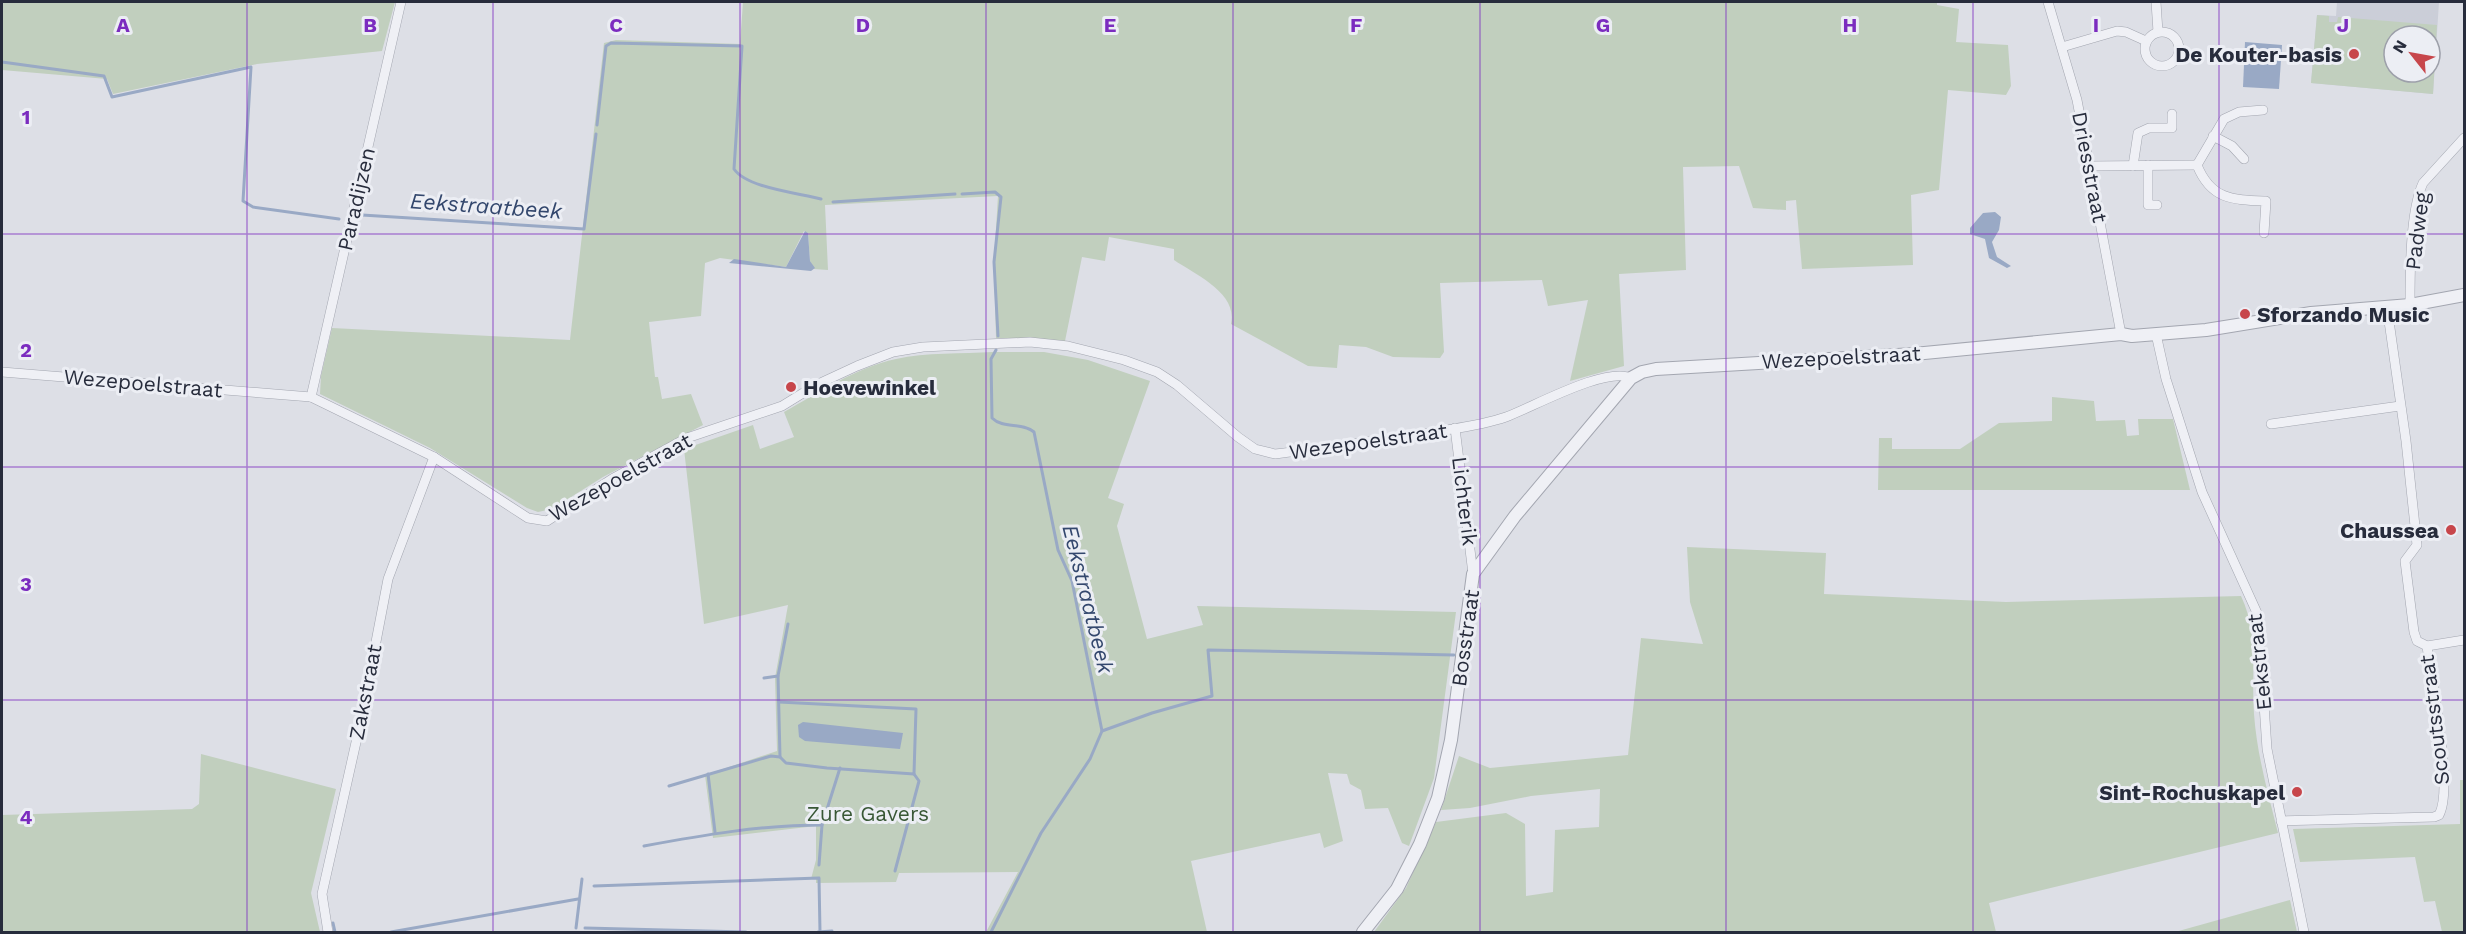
<svg xmlns="http://www.w3.org/2000/svg" width="2466" height="934" viewBox="0 0 2466 934" font-family="'Work Sans',sans-serif">
	<style>
		.built { fill: #cbced8; fill-rule: evenodd }
		.green { fill: #c1cfbe; fill-rule: evenodd }
		.water { fill: #99a9c5 }
		.lines { fill: none; stroke-linecap: round; stroke-linejoin: round }
		.stream { stroke: #99a9c5; stroke-width: 3 }
		.minor-casing { stroke: #a3a6b0; stroke-width: 10 }
		.tertiary-casing { stroke: #a3a6b0; stroke-width: 14 }
		.minor { stroke: #eff0f5; stroke-width: 9 }
		.tertiary { stroke: #eff0f5; stroke-width: 12 }
		.grid { fill: none; stroke: #7b2cbf; stroke-width: 1.5; stroke-opacity: 0.55 }
		.poi-dot { fill: #c7464b; stroke: #eceef4; stroke-width: 2 }
		.labels { text-anchor: middle; dominant-baseline: central; stroke-width: 6; stroke-linejoin: round; paint-order: stroke }
		.poi-label { font-size: 21px; font-weight: bold; fill: #272c3c; stroke: #eceef4; text-anchor: end }
		.street-label { font-size: 21px; fill: #272c3c; stroke: #eceef4 }
		.park-label { font-size: 21px; fill: #385735; stroke: #eceef4 }
		.water-label { font-size: 22px; font-style: italic; fill: #33476d; stroke: #eceef4 }
		.grid-label { font-size: 20px; text-anchor: middle; font-weight: bold; fill: #7b2cbf; stroke: #eceef4; stroke-width: 6; stroke-linejoin: round; paint-order: stroke }
	</style>
	<rect width="100%" height="100%" fill="#dddfe6"/>
	<!-- built -->
	<path class="built" d="M2337 2H2439L2433 94 2311 83 2317 15 2336 16ZM2394 36H2430V72H2394Z"/>
	<!-- green -->
	<g class="green">
		<path d="M2 2H395L382 51 257 64 113 94 107 79 2 70Z"/>
		<path d="M743 2H1937V5L1959 9 1956 42 2008 45 2011 86 2006 95 1948 90 1939 190 1911 195 1913 265 1802 269 1796 200 1786 201V210L1753 208 1739 166 1683 167 1686 270 1619 274 1624 366 1570 381 1588 300 1548 306 1542 280 1440 283 1444 352 1440 358 1393 357 1366 347 1339 345 1337 368 1308 366 1231 324C1238 293 1196 275 1174 260V249L1109 237 1105 261 1082 257 1065 341 996 338 994 262 998 196 825 205 828 270 814 269 810 261 808 233 804 231 786 267 720 258 705 263 701 316 649 322 655 377H658L662 399 691 394 703 425 603 477 552 509 538 512 527 508 430 448 320 394 321 376 332 328 570 340 604 43 616 40 740 44Z"/>
		<path d="M2317 15 2329 16V22H2337L2338 17 2437 25 2433 94 2311 83ZM2394 36H2430V72H2394Z"/>
		<path d="M993 352H1044L1088 360 1150 381 1108 498 1124 504 1117 526 1147 639 1203 625 1197 606 1456 612 1434 778 1409 846 1402 843 1388 808 1365 809 1361 790 1350 784 1347 774 1328 773 1343 841 1324 848 1320 833 1191 861 1207 932H986L1018 872 899 873 896 882 816 883V879H811L816 860V826L713 838 705 775 777 751 775 678 788 605 704 624 684 449 753 425 760 449 794 437 784 412C820 392 855 368 896 359 926 352 962 354 993 352Z"/>
		<path d="M2052 397 2094 401 2096 421 2125 420 2127 436 2139 435 2138 419H2173L2190 490H1878L1879 438H1892V449H1960L1999 423 2052 421Z"/>
		<path d="M1687 547 1826 553 1824 594 2006 602 2241 596C2259 633 2251 674 2254 714 2257 755 2268 793 2278 833L1989 903 1996 932H1374L1406 888 1436 822 1506 813 1525 824 1526 896 1553 892 1555 830 1599 827 1600 789 1531 796 1470 808 1441 810 1459 756 1490 768 1628 755 1641 638 1703 644 1690 602Z"/>
		<path d="M201 754 336 789 311 893 320 932H2V815L192 809 199 804Z"/>
		<path d="M2460 780H2464V932H2442L2435 901 2424 902 2415 857 2300 862 2293 829 2460 824Z"/>
		<path d="M2290 900 2297 932H2175Z"/>
	</g>
	<!-- water -->
	<g class="water">
		<path d="M2245 42 2282 45 2279 89 2243 87Z"/>
		<path d="M1995 212 2001 217 1999 230 1992 242 1997 257 2011 266 2007 268 1989 258 1985 239 1970 234V228L1983 213Z"/>
		<path d="M805 231 808 233 810 261 815 268 811 271 729 263 734 259 786 267Z"/>
		<path d="M803 722 903 733 900 749 805 741 799 737 798 725Z"/>
	</g>
	<g class="lines">
		<!-- stream -->
		<g class="stream">
			<path d="M2 62 104 76 112 97 251 67 243 201 253 207 339 219"/>
			<path d="M597 125 606 46 611 43 742 46 734 169C747 188 798 193 821 199"/>
			<path d="M962 194 995 192 1001 197 994 262 998 336"/>
			<path d="M833 202 955 194"/>
			<path d="M362 215 584 229 596 134"/>
			<path d="M764 678 778 676"/>
			<path d="M1102 731 1152 713 1212 696 1208 650 1454 655"/>
			<path d="M780 757 778 676 788 624"/>
			<path d="M708 774 715 832"/>
			<path d="M669 786 771 756 780 757 786 763 827 768 914 774 916 709 779 702"/>
			<path d="M644 846C703 835 762 825 822 825"/>
			<path d="M819 865 822 825 840 768"/>
			<path d="M895 871 919 781 914 774"/>
			<path d="M594 886 819 878 820 932"/>
			<path d="M333 923 335 932"/>
			<path d="M576 928 582 879"/>
			<path d="M585 928 746 932"/>
			<path d="M391 932 578 899"/>
			<path d="M818 932 832 931"/>
			<path d="M991 932 1041 833 1090 759 1102 731 1072 581 1058 550 1034 432C1022 422 1003 429 992 418L991 359 996 350"/>
		</g>
		<defs>
			<g id="minor">
				<path d="M2048 2 2077 100 2121 334"/>
				<path d="M2156 2 2158 32"/>
				<circle cx="2162" cy="49" r="17"/>
				<path d="M2062 47 2117 31 2126 32 2146 41"/>
				<path d="M2263 110 2239 112 2224 119 2197 165C2211 200 2233 200 2266 201L2264 233"/>
				<path d="M2213 136 2232 146 2244 159"/>
				<path d="M2148 165V205H2157"/>
				<path d="M2090 166 2197 165"/>
				<path d="M2133 166 2138 133 2149 128H2172V114"/>
				<path d="M2410 305C2410 273 2410 211 2423 183L2464 138"/>
				<path d="M2156 334 2166 379 2202 492 2258 615 2267 749 2304 932"/>
				<path d="M2 372 311 397 434 457 528 518 547 521 612 479 687 438 782 406 816 385 857 366 893 352 923 347 1030 342 1068 346 1124 360 1157 372 1177 385 1238 437 1255 449 1275 454C1328 447 1381 441 1434 432 1458 428 1483 425 1506 417 1533 407 1606 366 1631 378"/>
				<path d="M311 397 401 2"/>
				<path d="M2271 424 2400 406"/>
				<path d="M1455 428 1473 574"/>
				<path d="M2427 646 2464 640"/>
				<path d="M2281 821 2434 817 2439 815C2454 788 2431 680 2427 646L2417 641 2414 632 2405 561 2417 545 2406 441 2387 307"/>
				<path d="M328 932 322 894 361 720 388 579 434 457"/>
			</g>
			<path id="tertiary" d="M1363 932 1397 889 1420 844 1438 798 1451 740 1473 574 1515 516 1631 378 1642 372 1656 369 1914 354 2121 334 2132 336 2206 330 2311 313 2410 305 2464 295"/>
		</defs>
		<!-- minor casing -->
		<use href="#minor" class="minor-casing"/>
		<!-- tertiary casing -->
		<use href="#tertiary" class="tertiary-casing"/>
		<!-- minor -->
		<use href="#minor" class="minor"/>
		<!-- tertiary -->
		<use href="#tertiary" class="tertiary"/>
	</g>
	<!-- grid -->
	<path class="grid" d="M247 2V932M493 2V932M740 2V932M986 2V932M1233 2V932M1480 2V932M1726 2V932M1973 2V932M2219 2V932M2 234H2464M2 467H2464M2 700H2464"/>
	<!-- markers -->
	<g class="poi-dot">
		<circle cx="2354" cy="54" r="6"/>
		<circle cx="2245" cy="314" r="6"/>
		<circle cx="791" cy="387" r="6"/>
		<circle cx="2451" cy="530" r="6"/>
		<circle cx="2297" cy="792" r="6"/>
	</g>
	<g class="labels">
		<!-- poi labels -->
		<g class="poi-label">
			<text x="2342" y="54">De Kouter-basis</text>
			<text x="2257" y="314" text-anchor="start">Sforzando Music</text>
			<text x="803" y="387" text-anchor="start">Hoevewinkel</text>
			<text x="2439" y="530">Chaussea</text>
			<text x="2285" y="792">Sint-Rochuskapel</text>
		</g>
		<!-- street labels -->
		<g class="street-label">
			<text transform="translate(2090 167) rotate(79)">Driesstraat</text>
			<text transform="translate(356 199) rotate(-77)">Paradijzen</text>
			<text transform="translate(2417 231) rotate(-83)">Padweg</text>
			<text transform="translate(1841 357) rotate(-3)">Wezepoelstraat</text>
			<text transform="translate(143 383) rotate(5)">Wezepoelstraat</text>
			<text transform="translate(1368 441) rotate(-8)">Wezepoelstraat</text>
			<text transform="translate(620 477) rotate(-29)">Wezepoelstraat</text>
			<text transform="translate(1465 501) rotate(83)">Lichterik</text>
			<text transform="translate(1465 638) rotate(-82)">Bosstraat</text>
			<text transform="translate(2259 662) rotate(-96)">Eekstraat</text>
			<text transform="translate(365 692) rotate(-79)">Zakstraat</text>
			<text transform="translate(2434 720) rotate(-97)">Scoutsstraat</text>
		</g>
		<!-- park labels -->
		<g class="park-label">
			<text x="868" y="813">Zure Gavers</text>
		</g>
		<!-- water labels -->
		<g class="water-label">
			<text transform="translate(486 206) rotate(4)">Eekstraatbeek</text>
			<text transform="translate(1088 599) rotate(76)">Eekstraatbeek</text>
		</g>
	</g>
	<g class="grid-label">
		<text x="123" y="32">A</text>
		<text x="370" y="32">B</text>
		<text x="616" y="32">C</text>
		<text x="863" y="32">D</text>
		<text x="1110" y="32">E</text>
		<text x="1356" y="32">F</text>
		<text x="1603" y="32">G</text>
		<text x="1850" y="32">H</text>
		<text x="2096" y="32">I</text>
		<text x="2343" y="32">J</text>
		<text x="26" y="124">1</text>
		<text x="26" y="357">2</text>
		<text x="26" y="591">3</text>
		<text x="26" y="824">4</text>
	</g>
	<!-- border -->
	<rect width="2466" height="934" fill="none" stroke="#272c3c" stroke-width="6"/>
	<!-- north arrow -->
	<g transform="translate(2412 54) rotate(301)"><circle r="28" fill="#eceef4" stroke="#9da0aa" stroke-width="1.5"/>
	<path d="M0-4.5L10 22L0 15L-10 22Z" fill="#c7464b"/>
	<text y="-9" font-size="16" font-weight="bold" text-anchor="middle" fill="#272c3c">N</text>
	</g>
</svg>
